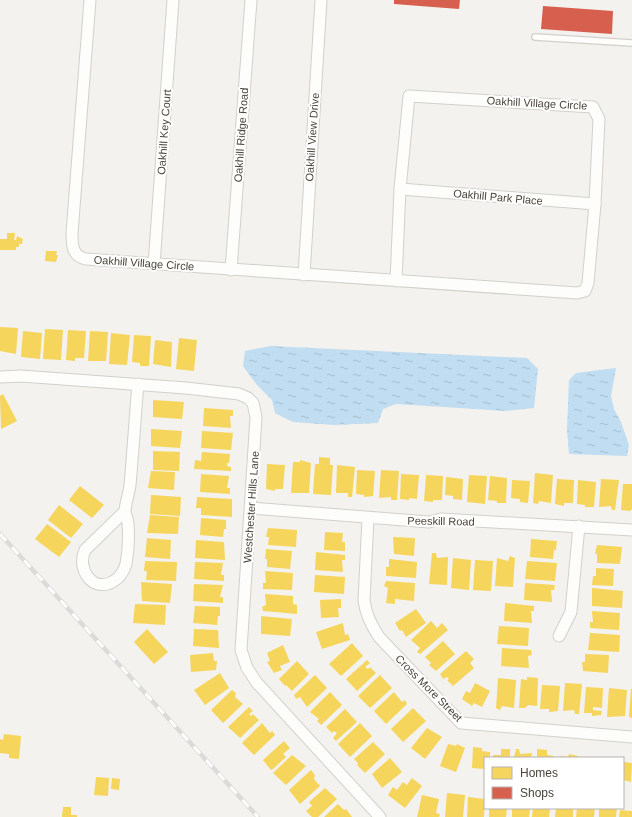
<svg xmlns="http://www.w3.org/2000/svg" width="632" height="817" viewBox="0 0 632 817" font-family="Arial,sans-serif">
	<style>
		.water { fill: url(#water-ripples) }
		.homes { fill: #f6d55c }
		.shops { fill: #d6604d }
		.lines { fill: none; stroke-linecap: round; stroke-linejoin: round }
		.service-casing { stroke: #d2d0cb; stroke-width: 8 }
		.minor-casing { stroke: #d2d0cb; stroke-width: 13 }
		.service { stroke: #fdfdfc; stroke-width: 5.5 }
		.minor { stroke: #fdfdfc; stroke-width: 11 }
		.rail-casing { stroke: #dbdbda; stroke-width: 4.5 }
		.rail { stroke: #fff; stroke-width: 3; stroke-dasharray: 9; stroke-linecap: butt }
		.labels { text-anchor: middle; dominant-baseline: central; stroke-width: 4; stroke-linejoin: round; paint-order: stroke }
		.street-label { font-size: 11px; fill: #4b4439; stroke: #fff }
	</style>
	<defs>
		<pattern id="water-ripples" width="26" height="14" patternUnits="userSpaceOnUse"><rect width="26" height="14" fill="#c0ddf1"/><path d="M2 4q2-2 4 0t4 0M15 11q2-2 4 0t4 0" fill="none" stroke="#a6bfcf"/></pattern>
	</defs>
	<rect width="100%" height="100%" fill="#f4f2ee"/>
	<!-- water -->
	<g class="water">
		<path d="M270 346 527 358 538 369 534 408 506 411 396 404 383 409 378 423 334 425 293 422 275 413 272 400 257 385 243 366 245 351Z"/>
		<path d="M616 368 611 396 614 409 621 422 629 445 627 456 569 454 567 430 569 380 576 373Z"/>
	</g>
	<!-- homes -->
	<g class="homes">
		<path d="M7 233H15L14 240H16L17 236 23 239 22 244H19V247H16V250H0V239H7Z"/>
		<path d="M46 251H57L56 255H58L56 262 45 261Z"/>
		<path d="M0 327 18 328 16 354 0 351Z"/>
		<path d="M45 329 63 330 61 360 43 359Z"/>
		<path d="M68 330 86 331 84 358H75V361L66 360Z"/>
		<path d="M23 331 42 333 40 359 21 357Z"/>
		<path d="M90 331 108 332 106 361H88Z"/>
		<path d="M111 333 130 335 127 365 109 364Z"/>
		<path d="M134 335 151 336 149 366H140V363L132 362Z"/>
		<path d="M179 338 197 340 194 371 176 369Z"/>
		<path d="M155 340 172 342 171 367 153 364Z"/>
		<path d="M3 394 17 421 1 429 0 396Z"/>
		<path d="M153 400 184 402 182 419 153 417Z"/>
		<path d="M204 408 233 410V416H230L231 428 203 426Z"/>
		<path d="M151 429 182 431 180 448 151 446Z"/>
		<path d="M202 431 233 433 231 450 201 448Z"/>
		<path d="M153 451 180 452 179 471 153 470Z"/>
		<path d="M202 452 230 454 229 463H227V466L231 467V471L194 469 195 460 201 461Z"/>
		<path d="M319 457 330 458V465H333L331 495 313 494 315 464H319Z"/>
		<path d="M300 460 311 463 309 493H291L293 462H300Z"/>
		<path d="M267 464 285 465 283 489H275V491L266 489Z"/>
		<path d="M337 465 355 467 352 497H348V493H336Z"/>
		<path d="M357 470 375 471 373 496 364 497V495L356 494Z"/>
		<path d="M381 470 399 471 397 500H391V497L379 498Z"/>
		<path d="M151 471 175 472 174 490 148 488Z"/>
		<path d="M535 473 553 475 551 503 539 501 538 504 533 503Z"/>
		<path d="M201 474 229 476 227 488H230V494L200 492Z"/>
		<path d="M401 474 419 475 417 499 409 498V500L400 499Z"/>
		<path d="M426 475 443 476 442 500H433V502L424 501Z"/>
		<path d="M469 475 487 476 485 504 467 502Z"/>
		<path d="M490 476 507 478 506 503H497V501L488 500Z"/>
		<path d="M446 477 463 479 462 500 453 499V496L445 495Z"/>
		<path d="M557 479 574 480 573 503H564V506L555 504Z"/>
		<path d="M601 479 619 480 615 510H612L611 506 599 507Z"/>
		<path d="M512 480 530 481 528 503 520 502V499L511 498Z"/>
		<path d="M578 480 596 482 594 507H585V505L577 504Z"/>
		<path d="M623 484H632V509L630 511 621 510Z"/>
		<path d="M80 486 104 505 92 518 69 500Z"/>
		<path d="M151 495 181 497 180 516 150 514Z"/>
		<path d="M197 497 232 499V517L201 515V508H196Z"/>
		<path d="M59 505 83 524 71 538 48 520Z"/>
		<path d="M150 515 179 517 178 534 147 533Z"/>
		<path d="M201 518 226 520V529H224L223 537 200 535Z"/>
		<path d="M47 524 71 542 59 557 35 539Z"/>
		<path d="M268 528 297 530 296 547 268 545 269 537H266Z"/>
		<path d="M325 532 343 533 342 542H345V551L324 550Z"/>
		<path d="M393 537 415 538 414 556 394 554Z"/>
		<path d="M147 538 171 540 170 559 145 557Z"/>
		<path d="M531 539 557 541 556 550H554L553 559 530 557Z"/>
		<path d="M196 540 224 542 225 560 195 558Z"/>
		<path d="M597 545 622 547 620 564 597 563V554H595Z"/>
		<path d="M266 549 292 551 290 569 267 567V559H265Z"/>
		<path d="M316 552 345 555V560H342L343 572 315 570Z"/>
		<path d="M432 553H436L437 558 448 557 447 585 429 584Z"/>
		<path d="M510 556 515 558 513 587 495 586 497 558 508 561Z"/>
		<path d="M453 558 471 560 469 590 451 588Z"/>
		<path d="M389 559 417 562 416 578 386 576V567H389Z"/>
		<path d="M475 560 493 561 491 591 473 590Z"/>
		<path d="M145 561 177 562 176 581 146 580 147 571H144Z"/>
		<path d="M527 561 557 563 555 581 525 579Z"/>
		<path d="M195 562 223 563 221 575H224V581L194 579Z"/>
		<path d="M596 568 614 569 613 586 592 585 593 576H596Z"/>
		<path d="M265 571 293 573 292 590 263 589V583H266Z"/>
		<path d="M315 575 345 577 344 594 314 592Z"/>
		<path d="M386 581 415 583 414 601 395 599V604L386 603 388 588 384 586Z"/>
		<path d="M141 582 172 584 170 603 142 601Z"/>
		<path d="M525 583 555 585 554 590H551L552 602 524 600Z"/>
		<path d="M194 584 223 585 220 597H223V603L193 601Z"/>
		<path d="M592 588 623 591 622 608 592 606Z"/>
		<path d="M265 594 293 596V604L297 605V614L263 611 262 607 266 605Z"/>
		<path d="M341 599V608H338L339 617 321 618 320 600Z"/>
		<path d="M505 603 534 606V611H531L532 623 504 621Z"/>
		<path d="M135 604 166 605 165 625 133 623Z"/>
		<path d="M195 606 220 607V616H218L217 625 193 623Z"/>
		<path d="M416 609 426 623 406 637 402 630 400 631 395 623Z"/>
		<path d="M592 611 620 613 619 630 590 628V622H593Z"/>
		<path d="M261 616 292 619 290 636 261 634Z"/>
		<path d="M431 621 437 628 442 623 448 630 420 654 417 652 420 648 411 640Z"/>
		<path d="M343 623 345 635 348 634 350 640 322 649 316 632Z"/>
		<path d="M499 626 529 628 528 646 497 644Z"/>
		<path d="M147 629 168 652 154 664 134 642Z"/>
		<path d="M194 629 218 630 219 648 193 646Z"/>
		<path d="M590 633 620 635 619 652 588 650Z"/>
		<path d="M443 641 455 654 436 671 429 665 431 663 425 657Z"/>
		<path d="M352 643 363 656 341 676 329 664Z"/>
		<path d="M283 645 290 662 280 666 282 670 274 673 267 662 270 661 267 653Z"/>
		<path d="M502 648 531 650 532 655 528 656 529 668 501 666Z"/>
		<path d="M466 651 474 659 470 663 474 668 453 686 447 680 449 679 447 677 443 679 440 674Z"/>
		<path d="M213 653 214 661H217L216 670 191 672 190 655Z"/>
		<path d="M585 654 609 655 608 673 583 671 582 662H585Z"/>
		<path d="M367 660 370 663 365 667 368 669 370 667 376 673 357 691 346 679Z"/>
		<path d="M297 661 309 674 292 691 286 685 285 686 279 679Z"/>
		<path d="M220 673 229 688 205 705 194 690Z"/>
		<path d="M315 675 327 688 307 707 300 697 296 699 294 695Z"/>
		<path d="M380 675 392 688 370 708 358 696Z"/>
		<path d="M527 677 538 678 537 706 528 705 525 708H519L521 679 527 680Z"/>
		<path d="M498 678 516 680 514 708 502 706 500 710 496 708Z"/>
		<path d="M475 683 490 691 482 707 474 703 472 706 462 699 466 691 470 693Z"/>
		<path d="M565 683 582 684 579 714H575L574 710 563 711Z"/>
		<path d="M542 685 560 686 558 711 549 712V709H540Z"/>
		<path d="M586 687 603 688 602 708 593 707V710L602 711 601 715 592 716V713H584Z"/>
		<path d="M609 688 627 690 625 716 607 717Z"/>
		<path d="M631 689H632V718L629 717Z"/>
		<path d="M232 690 236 693 235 697 243 704 223 723 211 710Z"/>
		<path d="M330 692 342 705 321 725 317 721 319 719 310 712Z"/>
		<path d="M394 692 402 702 405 700 407 704 386 724 374 711Z"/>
		<path d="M249 707 253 711 249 714 251 716 253 714 259 720 240 738 228 727Z"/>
		<path d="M413 708 426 721 403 742 391 729Z"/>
		<path d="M345 709 357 722 336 741 333 738 337 733 334 731 332 733 326 727Z"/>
		<path d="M262 723 270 733 272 731 275 735 254 755 242 743Z"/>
		<path d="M360 723 372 736 350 757 338 744Z"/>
		<path d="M427 728 442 737 425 759 411 748Z"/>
		<path d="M4 734 21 736 19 759 9 758V754L0 753V739L3 740Z"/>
		<path d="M284 741 290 748 283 754 286 757 272 770 270 769 263 760Z"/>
		<path d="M373 742 385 754 365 773 357 765 358 763 354 759Z"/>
		<path d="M448 744 456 746 457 744 465 748 456 772 440 766Z"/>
		<path d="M473 747 482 748V751L490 752V758H485V769L472 768Z"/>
		<path d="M501 749H510V758H493V755H501Z"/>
		<path d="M516 749H519L520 754 532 753 531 758H514Z"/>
		<path d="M537 749 547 750V755L554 756V758H537Z"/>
		<path d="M569 754 578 756V758H560V756L568 757Z"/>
		<path d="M292 755 306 766 286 785 273 773Z"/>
		<path d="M390 758 402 772 382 788 372 774Z"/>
		<path d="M624 762 632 763 631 782 623 780Z"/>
		<path d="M311 770 315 775 314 779 320 786 300 804 289 790Z"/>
		<path d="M96 777 109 778 108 796 94 795Z"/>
		<path d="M112 778 120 779 119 790 111 789Z"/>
		<path d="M412 778 422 786 405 808 388 795 393 787 397 790 403 782 407 785Z"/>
		<path d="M325 788 337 799 318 817H312L306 811 312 806 309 802Z"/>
		<path d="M447 793 465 795 463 817H445Z"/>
		<path d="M422 795 439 799 436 813 440 814 439 817H417Z"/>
		<path d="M468 797 485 799 484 817H467Z"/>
		<path d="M338 804 344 810 346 809 352 817H324Z"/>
		<path d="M63 807H71V815H77V817H62Z"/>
		<path d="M489 808H507L506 817H489Z"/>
		<path d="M512 808H530L529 817H512Z"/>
		<path d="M533 808 550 809 549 817H532Z"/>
		<path d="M556 808H573V817H555Z"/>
		<path d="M577 808H595L594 817H576Z"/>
		<path d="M599 808H617L616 817H599Z"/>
		<path d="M620 810 632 811V817H619Z"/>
	</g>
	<!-- shops -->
	<g class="shops">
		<path d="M394 0H460L459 9 394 4Z"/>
		<path d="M543 6 613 11 612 34 541 29Z"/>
	</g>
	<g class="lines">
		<defs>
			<path id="service" d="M535 37 632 43"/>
			<g id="minor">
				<path d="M90 0 72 233C72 245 72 256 86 259L577 293 585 291 588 283 595 204 599 119 593 107 409 96 400 189 396 281"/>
				<path d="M400 189 595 204"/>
				<path d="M154 265 173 0"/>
				<path d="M231 270 251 0"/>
				<path d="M304 275 321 0"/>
				<path d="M0 377 21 376 186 388 239 394 248 398 253 403 256 417 241 650 247 668 257 683 380 817"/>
				<path d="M251 508 429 522 441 519 632 530"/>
				<path d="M125 511 85 550C76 569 93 594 114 581 120 577 124 571 126 564 128 553 129 536 128 524 128 520 126 516 125 512 125 504 129 494 130 485 133 452 135 418 138 384"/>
				<path d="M368 518 364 601C366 615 371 625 379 637L461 723 632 737"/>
				<path d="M559 636 571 612 579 526"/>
			</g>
		</defs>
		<!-- service casing -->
		<use href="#service" class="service-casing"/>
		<!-- minor casing -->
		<use href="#minor" class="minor-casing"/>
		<!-- service -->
		<use href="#service" class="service"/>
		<!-- minor -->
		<use href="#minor" class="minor"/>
		<defs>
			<path id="rail" d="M0 534 258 817"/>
		</defs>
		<!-- rail casing -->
		<use href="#rail" class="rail-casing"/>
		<!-- rail -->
		<use href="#rail" class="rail"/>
	</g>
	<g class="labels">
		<!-- street labels -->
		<g class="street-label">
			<text transform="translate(537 103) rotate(3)">Oakhill Village Circle</text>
			<text transform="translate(164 132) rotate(-86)">Oakhill Key Court</text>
			<text transform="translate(241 135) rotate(-86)">Oakhill Ridge Road</text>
			<text transform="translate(312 137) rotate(-86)">Oakhill View Drive</text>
			<text transform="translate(498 197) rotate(5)">Oakhill Park Place</text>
			<text transform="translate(144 263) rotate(4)">Oakhill Village Circle</text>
			<text transform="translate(251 507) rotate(-86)">Westchester Hills Lane</text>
			<text transform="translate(441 521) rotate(1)">Peeskill Road</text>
			<text transform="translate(429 688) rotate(45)">Cross More Street</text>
		</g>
	</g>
	<!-- legend -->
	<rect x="484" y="757" width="140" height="52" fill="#ffffff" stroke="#b7b4b0"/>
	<rect x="492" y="767" width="20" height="12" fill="#f6d55c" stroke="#b7b4b0"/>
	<text x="520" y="777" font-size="12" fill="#4b4439">Homes</text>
	<rect x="492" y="787" width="20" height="12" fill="#d6604d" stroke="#b7b4b0"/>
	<text x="520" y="797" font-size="12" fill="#4b4439">Shops</text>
</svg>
